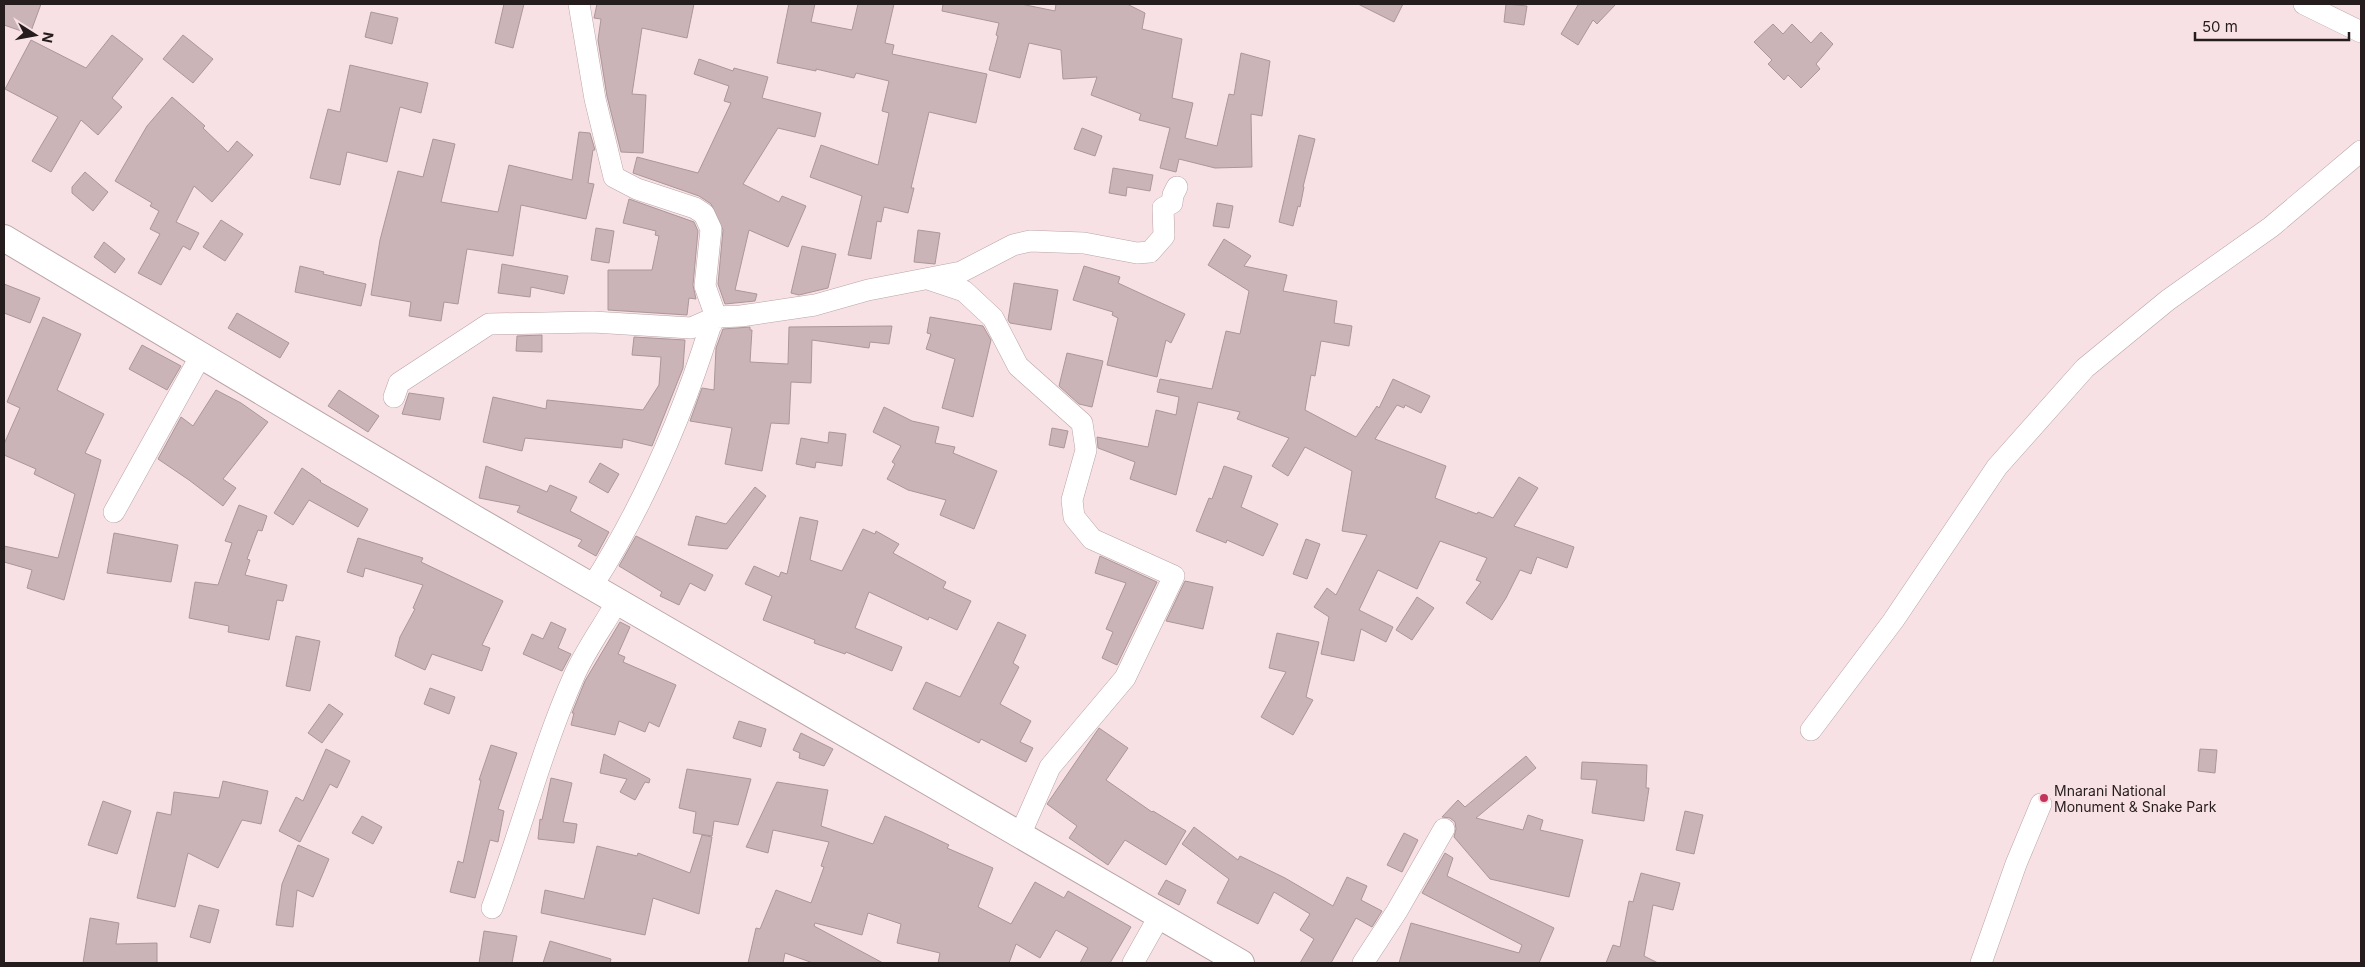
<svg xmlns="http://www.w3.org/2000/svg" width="2365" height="967" viewBox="0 0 2365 967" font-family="Inter,sans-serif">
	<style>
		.building { fill: #cab4b7; stroke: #ab9699 }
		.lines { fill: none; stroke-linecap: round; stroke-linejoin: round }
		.minor-casing { stroke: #baa4a7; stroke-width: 22 }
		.tertiary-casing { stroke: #baa4a7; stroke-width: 28 }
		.minor { stroke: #fff; stroke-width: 21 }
		.tertiary { stroke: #fff; stroke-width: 26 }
		.poi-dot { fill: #c3345a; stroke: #f8e1e4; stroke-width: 2 }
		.labels { text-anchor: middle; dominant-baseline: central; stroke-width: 4; stroke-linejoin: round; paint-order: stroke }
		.poi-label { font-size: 14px; fill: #241c1d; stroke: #f8e1e4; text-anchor: start }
	</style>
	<rect width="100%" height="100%" fill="#f8e1e4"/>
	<!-- building -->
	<g class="building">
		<path d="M4 4H41L30 34 4 25Z"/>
		<path d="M504 4H524L513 48 495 43Z"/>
		<path d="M597 4H694L687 38 642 28 632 94 646 95 643 153 621 152 607 96 598 40 601 19 594 18Z"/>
		<path d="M789 4H815L811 22 852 30 858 4H894L885 43 894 45 892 54 987 74 976 123 929 112 911 188H914L908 213 884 207 881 222 877 221 871 259 848 255 862 196 810 177 821 145 878 165 889 113 882 111 889 81 856 73 854 78 816 69V71L777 63Z"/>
		<path d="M943 4H1021L1055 11 1056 4H1127L1145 13 1142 29 1182 39 1172 98 1193 103 1185 138 1217 146 1229 94 1234 95 1241 53 1270 61 1262 116 1251 114 1252 167 1215 168 1179 159 1176 172 1160 168 1170 128 1139 120 1141 114 1091 95 1097 77 1063 79 1061 50 1029 43 1020 78 989 70 998 36 996 35 999 23 942 11Z"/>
		<path d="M1358 4H1403L1394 22Z"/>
		<path d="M1506 4 1527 6 1524 25 1504 22Z"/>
		<path d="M1577 4H1616L1597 24 1593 20 1578 45 1561 34 1578 5Z"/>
		<path d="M371 12 398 18 392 44 365 37Z"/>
		<path d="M1773 24 1783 34 1792 24 1811 43 1821 32 1833 44 1816 64 1820 69 1801 88 1788 75 1784 80 1768 64 1772 60 1754 42Z"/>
		<path d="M112 35 143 59 112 98 122 107 98 135 81 120 51 172 32 161 58 117 5 89 31 40 86 68Z"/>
		<path d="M183 35 213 59 193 83 163 59Z"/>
		<path d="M699 59 733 71 734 68 768 77 762 98 821 113 815 137 778 128 743 184 779 202 782 196 806 206 788 247 749 230 735 290 757 294 755 301 725 304 718 284 723 230 711 204 699 196 633 173 637 157 698 173 731 103 724 101 729 86 694 74Z"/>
		<path d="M350 65 428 83 421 113 400 107 387 162 347 152 340 185 310 178 328 109 340 112Z"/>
		<path d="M172 97 205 126 203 128 228 152 237 141 253 155 212 202 194 186 176 222 199 233 190 250 183 246 161 285 138 273 160 234 150 229 159 211 150 206 152 203 115 181 147 126Z"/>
		<path d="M1082 128 1102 136 1095 156 1074 149Z"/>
		<path d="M579 132 590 133 595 150H593L588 183 594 184 586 219 521 205 513 256 467 249 458 304 444 302 441 321 409 316 411 302 371 295 380 240 398 171 423 177 433 139 455 144 441 202 498 212 509 165 572 180Z"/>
		<path d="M1299 135 1315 139 1303 187H1304L1300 207 1298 206 1293 226 1279 222Z"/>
		<path d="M1113 168 1153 175 1150 191 1127 187 1126 196 1109 193Z"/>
		<path d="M85 172 108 192 93 211 72 193V187Z"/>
		<path d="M629 199 694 222 698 231 693 285 696 299 689 298 687 315 608 310V270H652L659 236 655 235 656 231 623 223Z"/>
		<path d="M1217 203 1233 206 1229 228 1213 226Z"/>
		<path d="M221 220 243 234 225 261 203 247Z"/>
		<path d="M596 228 614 231 609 263 591 260Z"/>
		<path d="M918 230 940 233 935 264 914 262Z"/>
		<path d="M1224 239 1251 256 1244 266 1287 275 1283 291 1337 301 1334 323 1352 326 1349 346 1321 341 1315 376 1311 375 1305 410 1356 437 1377 406 1379 408 1393 379 1430 396 1421 413 1405 405 1404 408 1397 405 1375 439 1446 466 1435 498 1477 514 1478 512 1493 518 1519 477 1538 488 1514 526 1574 547 1567 568 1537 557 1531 574 1520 570 1506 598 1492 620 1466 603 1481 582 1476 580 1487 558 1440 541 1417 589 1378 570 1359 610 1393 627 1386 642 1361 629 1354 661 1321 654 1329 617 1314 607 1327 588 1336 595 1367 535 1342 531 1352 471 1305 447 1288 476 1272 466 1289 438 1237 419 1240 412 1198 402 1176 495 1130 479 1135 462 1098 448 1097 437 1148 447 1156 410 1176 415 1179 397 1157 392 1160 379 1212 389 1226 331 1240 334 1249 291 1208 265Z"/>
		<path d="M104 242 125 259 115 273 94 257Z"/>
		<path d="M802 246 836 254 828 288 799 295 791 293Z"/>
		<path d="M502 264 568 276 564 294 531 287 530 297 498 293Z"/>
		<path d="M300 266 324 272 323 274 366 284 361 306 295 292Z"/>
		<path d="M1084 266 1120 277 1118 283 1185 314 1171 343 1166 340 1157 377 1107 365 1118 318 1112 315 1113 312 1073 300Z"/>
		<path d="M1014 283 1058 290 1051 330 1010 323 1008 320Z"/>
		<path d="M4 284 40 298 30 323 4 313Z"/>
		<path d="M237 313 289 343 280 358 228 328Z"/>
		<path d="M43 317 81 334 57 390 104 414 85 453 101 460 64 600 27 588 32 570 4 562V546L58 558 75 494 34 474 36 469 4 455V444L20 408 7 402Z"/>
		<path d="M930 317 983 326 991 340 973 417 942 408 955 359 926 349 931 334 927 333Z"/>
		<path d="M892 326 889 344 870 342 869 348 812 340 811 383 791 382 789 424 771 423 762 471 725 464 732 428 690 421 702 388 714 390 716 348 723 329 750 327V330H752L750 362 788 364 789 327Z"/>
		<path d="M542 335V352L516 351 517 336Z"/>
		<path d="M634 337 685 340 683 368 652 446 623 439 622 448 525 438 522 451 483 442 493 397 546 409 547 400 643 410 659 385 661 357 632 355Z"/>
		<path d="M142 345 181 366 167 390 129 369Z"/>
		<path d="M1067 353 1103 361 1092 407 1079 404 1059 386Z"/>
		<path d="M216 390 241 403 268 422 223 479 236 488 223 506 189 480 158 459 181 417 193 426Z"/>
		<path d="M339 390 379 416 368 432 328 406Z"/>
		<path d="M409 393 444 398 440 420 402 414Z"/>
		<path d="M884 407 912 421 939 427 935 443 955 447 953 453 997 471 974 529 940 515 946 500 908 490 887 479 895 464 892 462 901 446 873 432Z"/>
		<path d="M1052 428 1068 431 1064 448 1049 445Z"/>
		<path d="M829 432 846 434 842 466 816 462 815 468 796 464 801 438 828 443Z"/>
		<path d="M600 463 619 474 608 493 589 482Z"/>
		<path d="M486 466 547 492 550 485 577 497 570 511 609 532 596 556 578 546 582 540 517 512 520 506 479 498Z"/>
		<path d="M1224 466 1252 476 1241 507 1278 524 1263 556 1227 540 1226 543 1196 531 1209 498 1212 499Z"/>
		<path d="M302 468 321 481 320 482 368 509 358 527 309 500 293 525 274 513Z"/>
		<path d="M755 487 766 496 727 549 688 545 696 516 726 524Z"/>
		<path d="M239 505 267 516 262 531 258 530 247 559 250 560 245 575 287 585 283 601 277 600 269 640 228 632 229 626 189 618 195 582 218 585 232 543 225 541Z"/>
		<path d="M800 517 818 521 810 560 842 571 863 529 875 534 876 531 899 544 893 553 946 582 943 588 971 601 957 630 929 617 928 620 869 592 855 628 902 647 892 671 846 652 845 654 814 643 815 640 763 620 772 596 745 584 754 566 779 577 781 572 787 574Z"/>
		<path d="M114 533 178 545 171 582 107 573Z"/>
		<path d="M636 536 713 575 705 591 690 583 679 605 660 596 662 592 619 566Z"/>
		<path d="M358 538 423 558 421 562 503 601 482 645 490 648 482 671 432 654 425 670 395 656 400 637 415 609 413 608 423 585 365 568 363 577 347 572Z"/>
		<path d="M1306 539 1320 544 1307 579 1293 574Z"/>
		<path d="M1100 556 1157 582 1117 665 1102 658 1113 632 1106 629 1126 583 1095 573Z"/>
		<path d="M1185 581 1213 587 1203 629 1166 621Z"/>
		<path d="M1417 597 1434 608 1412 640 1396 630Z"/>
		<path d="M551 622 566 629 558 648 571 654 562 671 523 654 532 634 543 639Z"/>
		<path d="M620 622 630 627 618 654 625 657 623 662 676 685 659 727 649 722 645 732 619 721 615 735 571 725 574 713H572L585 681Z"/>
		<path d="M998 622 1026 635 1013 663 1019 667 1000 704 1031 721 1020 742 1033 748 1026 762 981 739 979 743 913 709 926 682 960 697Z"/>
		<path d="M1277 633 1319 642 1306 697 1313 700 1293 735 1261 717 1286 672 1269 668Z"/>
		<path d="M296 636 320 641 310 691 286 686Z"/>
		<path d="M430 688 455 697 449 714 424 704Z"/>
		<path d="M329 704 343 714 322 743 308 733Z"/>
		<path d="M739 721 766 729 761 747 733 738Z"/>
		<path d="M1099 728 1128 748 1106 780 1152 812 1153 811 1186 831 1166 865 1125 840 1108 865 1069 838 1077 826 1047 804Z"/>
		<path d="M801 733 833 749 824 766 799 758 800 753 793 750Z"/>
		<path d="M491 745 517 753 498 809 504 811 498 842 490 840 475 898 450 892 458 861 463 863 481 780H479Z"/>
		<path d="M326 749 350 761 337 788 330 784 300 842 279 831 296 797 303 801Z"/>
		<path d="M2200 749 2217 750 2215 773 2198 771Z"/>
		<path d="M604 754 650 779 649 783 645 782 635 800 620 792 627 779 600 773Z"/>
		<path d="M1526 756 1536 768 1476 818 1523 830 1528 815 1543 820 1540 830 1583 840 1569 897 1490 879 1454 837 1456 829 1455 822 1450 818 1442 817 1458 800 1465 807Z"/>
		<path d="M1582 762 1647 765 1646 788H1649L1644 821 1592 813 1597 780 1581 779Z"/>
		<path d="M687 769 751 779 738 825 714 821 712 836 693 833 696 812 679 808Z"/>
		<path d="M551 778 572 783 563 822 577 824 574 843 538 839 540 819 542 820Z"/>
		<path d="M223 781 268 791 261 824 242 820 218 868 188 853 175 907 137 898 157 812 171 815 174 792 219 798Z"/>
		<path d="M777 782 828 790 821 826 873 844 885 816 922 832 949 845 947 848 993 868 978 907 1011 924 1035 882 1064 898 1068 891 1131 927 1110 963H1080L1088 948 1056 930 1040 958 1016 944 1009 963H938L940 953 897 943 901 924 868 913 862 935 815 923 814 926 883 963H813L785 953 783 963H748L756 928 760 929 776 890 811 903 824 867 821 866 829 842 773 830 768 853 746 847Z"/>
		<path d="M103 801 131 811 117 854 88 845Z"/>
		<path d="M1685 811 1703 815 1694 854 1676 850Z"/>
		<path d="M362 816 382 827 373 844 352 833Z"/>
		<path d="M1194 827 1238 860 1240 856 1285 878 1333 906 1347 877 1367 886 1361 900 1382 911 1372 927 1356 918 1331 963H1300L1314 939 1300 930 1310 914 1274 892 1258 924 1217 903 1229 879 1182 844Z"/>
		<path d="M1404 833 1418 840 1402 872 1387 865Z"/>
		<path d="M702 835 712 837 699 914 653 898 645 935 541 913 545 890 584 899 597 846 637 856 638 853 690 873Z"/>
		<path d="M298 845 329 859 313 897 297 890 293 927 276 925 282 884Z"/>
		<path d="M1445 853 1453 858 1447 876 1554 928 1539 963H1399L1411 923 1519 953 1522 945 1422 893Z"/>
		<path d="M1641 873 1680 883 1673 910 1653 905 1644 956 1658 963H1606L1613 945 1620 947 1629 901 1633 902Z"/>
		<path d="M1166 880 1186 890 1179 905 1158 894Z"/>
		<path d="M199 905 219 910 210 943 190 937Z"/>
		<path d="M90 918 119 923 116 944 157 943V963H83Z"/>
		<path d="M484 931 517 936 512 963H479Z"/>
		<path d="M550 941 611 959 610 963H543Z"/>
	</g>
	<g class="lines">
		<defs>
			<g id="minor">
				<path d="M2304 4 2361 32"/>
				<path d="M931 280 964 291 993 318 1018 366 1082 423 1086 450 1072 500 1074 517 1092 539 1174 576 1125 678 1050 767 1020 835"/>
				<path d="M394 397 399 383 489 324 593 322 691 328 716 317 705 286 711 229 704 214 695 208 637 189 614 177 595 99 579 4"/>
				<path d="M114 512 200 357"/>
				<path d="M593 585C643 506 682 417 710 327L716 317 741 316 815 305 868 290 961 272 1013 245 1030 241 1084 243 1137 253 1150 252 1164 236 1163 208 1172 203 1173 195 1177 187"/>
				<path d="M1811 730 1893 621 1997 467 2085 368 2168 300 2271 227 2361 151"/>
				<path d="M492 908C521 831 541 751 574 676 586 649 604 625 618 600"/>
				<path d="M1133 963 1160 915"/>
				<path d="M1363 963 1397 911 1444 829"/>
				<path d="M1981 963 2016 864 2041 804"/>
			</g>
			<path id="tertiary" d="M4 238 472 517 1241 963"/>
		</defs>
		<!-- minor casing -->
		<use href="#minor" class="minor-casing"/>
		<!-- tertiary casing -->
		<use href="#tertiary" class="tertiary-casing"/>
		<!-- minor -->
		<use href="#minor" class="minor"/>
		<!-- tertiary -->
		<use href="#tertiary" class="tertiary"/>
	</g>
	<!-- markers -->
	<circle class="poi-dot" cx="2044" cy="798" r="5"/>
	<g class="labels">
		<!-- poi labels -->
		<g class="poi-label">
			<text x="2054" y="790">Mnarani National<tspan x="2054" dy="16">Monument &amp; Snake Park</tspan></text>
		</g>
	</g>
	<!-- border -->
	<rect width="2365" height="967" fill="none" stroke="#241c1d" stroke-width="10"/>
	<!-- north arrow -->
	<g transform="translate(35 35) rotate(101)" stroke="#f8e1e4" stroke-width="4" paint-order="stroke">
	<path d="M0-4L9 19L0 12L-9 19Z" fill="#241c1d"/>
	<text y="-8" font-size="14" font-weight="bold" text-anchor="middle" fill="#241c1d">N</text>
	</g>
	<!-- scale -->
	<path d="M2195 32v8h154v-8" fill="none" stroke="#241c1d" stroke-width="2.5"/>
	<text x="2202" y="32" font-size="15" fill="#241c1d" stroke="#f8e1e4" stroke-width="4" paint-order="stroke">50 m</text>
</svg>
